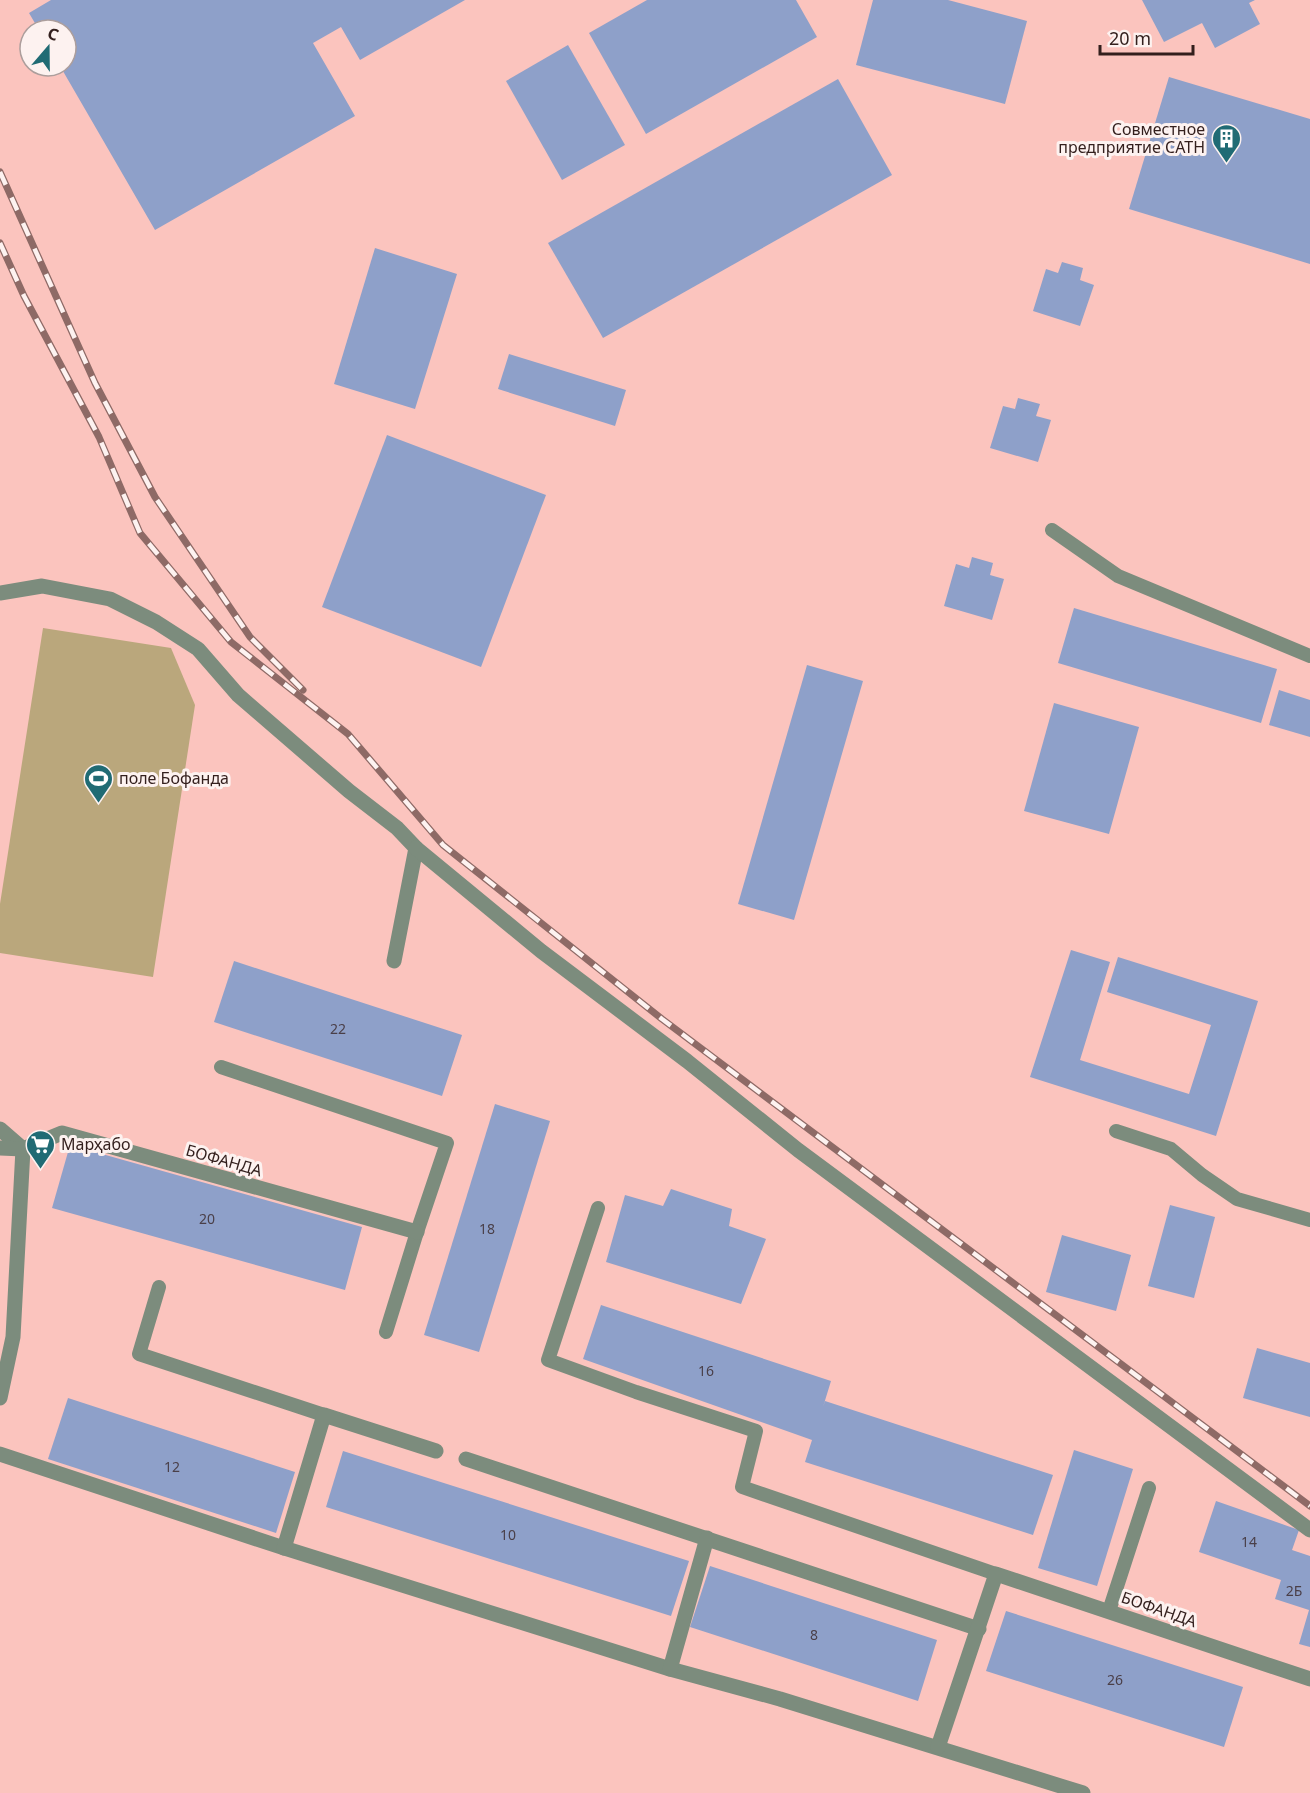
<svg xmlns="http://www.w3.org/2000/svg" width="1310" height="1793" viewBox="0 0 1310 1793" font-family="'Noto Sans',sans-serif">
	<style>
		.garden { fill: #baa77c }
		.building { fill: #8ea0c9 }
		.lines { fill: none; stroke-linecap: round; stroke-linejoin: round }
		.lane { stroke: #7c8c7d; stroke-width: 14 }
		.street { stroke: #7c8c7d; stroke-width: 15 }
		.rail-casing { stroke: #8e6a66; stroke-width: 7 }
		.rail { stroke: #fdf2f0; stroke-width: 4.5; stroke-dasharray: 14; stroke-linecap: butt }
		.labels { text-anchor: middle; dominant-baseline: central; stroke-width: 6; stroke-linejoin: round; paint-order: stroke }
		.number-label { font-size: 14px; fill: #4a3f48 }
		.poi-label { font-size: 16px; fill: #331f1d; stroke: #fdf2f0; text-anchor: start }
		.street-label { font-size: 16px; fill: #331f1d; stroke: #fdf2f0 }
	</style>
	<rect width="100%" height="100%" fill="#fbc4be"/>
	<!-- garden -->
	<path class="garden" d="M43 628 171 648 195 705 153 977 0 953V904Z"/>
	<!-- building -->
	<g class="building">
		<path d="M51 0H465L360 60 341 27 313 43 355 116 155 230 60 66H66V30H39L29 13Z"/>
		<path d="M647 0H796L817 37 646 134 589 33Z"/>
		<path d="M873 0H948L1027 21 1005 104 856 65Z"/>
		<path d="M1142 0H1255L1249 3 1260 24 1215 48 1202 23 1164 42Z"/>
		<path d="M568 45 625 145 562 180 506 81Z"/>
		<path d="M1169 77 1310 119V264L1129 209Z"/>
		<path d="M838 79 892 175 603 338 548 243Z"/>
		<path d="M375 248 457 274 415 409 334 384Z"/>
		<path d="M1062 262 1083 268 1080 280 1094 285 1080 326 1033 311 1046 269 1058 273Z"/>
		<path d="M509 354 626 390 615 426 498 389Z"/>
		<path d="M1018 398 1040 404 1036 416 1051 420 1038 462 990 448 1003 406 1015 409Z"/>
		<path d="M387 435 546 495 481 667 322 607Z"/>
		<path d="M972 557 993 563 990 575 1004 579 992 620 944 606 956 564 969 568Z"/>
		<path d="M1074 608 1277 669 1261 723 1058 663Z"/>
		<path d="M807 665 863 681 794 920 738 904Z"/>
		<path d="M1279 690 1310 700V737L1269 725Z"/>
		<path d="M1054 703 1139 727 1109 834 1024 811Z"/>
		<path d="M1071 950 1110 962 1080 1060 1189 1094 1211 1025 1107 992 1118 957 1258 1001 1216 1136 1030 1077Z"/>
		<path d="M234 961 462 1035 442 1096 214 1022Z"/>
		<path d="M495 1104 550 1121 479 1352 424 1335Z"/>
		<path d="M70 1145 362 1227 345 1290 52 1208Z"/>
		<path d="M671 1189 732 1209 729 1226 766 1239 741 1304 606 1262 625 1195 663 1206Z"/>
		<path d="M1170 1205 1215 1217 1194 1298 1148 1286Z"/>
		<path d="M1062 1235 1131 1255 1116 1311 1046 1292Z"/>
		<path d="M601 1305 831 1381 823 1407 825 1401 1053 1475 1033 1535 805 1462 812 1440 583 1359Z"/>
		<path d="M1257 1348 1310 1363V1417L1243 1398Z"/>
		<path d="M68 1398 295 1472 276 1533 48 1459Z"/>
		<path d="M1074 1450 1133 1469 1097 1586 1038 1568Z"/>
		<path d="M343 1451 689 1561 671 1616 326 1507Z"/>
		<path d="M1216 1501 1299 1530 1292 1550 1310 1556V1647L1299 1644 1309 1610 1275 1599 1281 1580 1199 1552Z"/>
		<path d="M710 1566 937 1640 918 1701 690 1627Z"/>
		<path d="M1006 1611 1243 1687 1224 1747 986 1671Z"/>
	</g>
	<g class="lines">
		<!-- lane -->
		<g class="lane">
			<path d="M1052 530 1118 576 1310 656"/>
			<path d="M221 1067 447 1143 417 1232 386 1332"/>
			<path d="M1116 1131 1171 1149 1202 1175 1237 1199 1310 1220"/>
			<path d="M598 1208 548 1360 636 1392 756 1431 742 1487 996 1574"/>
			<path d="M159 1287 139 1354 324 1415"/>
			<path d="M1109 1611 1149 1488"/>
		</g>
		<!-- street -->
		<g class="street">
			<path d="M0 593 42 586 110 599 156 622 198 649 238 695 349 791 397 828 416 848 394 961"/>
			<path d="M416 848 541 951 687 1061 798 1150 1310 1530"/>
			<path d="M0 1129 23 1149 13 1337 0 1398"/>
			<path d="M0 1148 23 1149 62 1133 417 1232"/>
			<path d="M0 1454 284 1548 670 1669 780 1699 1083 1793"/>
			<path d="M466 1459 979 1629"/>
			<path d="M284 1548 324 1415 436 1451"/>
			<path d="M670 1669 707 1538"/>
			<path d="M938 1747 996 1574 1310 1679"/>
		</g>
		<defs>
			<g id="rail">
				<path d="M0 172 95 383 155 497 250 637 303 690"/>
				<path d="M0 243 24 296 99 437 140 533 231 642 348 734 443 845 662 1019 1310 1506"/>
			</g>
		</defs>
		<!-- rail casing -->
		<use href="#rail" class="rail-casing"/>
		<!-- rail -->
		<use href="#rail" class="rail"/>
	</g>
	<!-- icons -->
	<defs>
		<symbol id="building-pin" viewBox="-11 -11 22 30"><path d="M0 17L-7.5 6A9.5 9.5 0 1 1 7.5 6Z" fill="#206b74" stroke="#fdf2f0"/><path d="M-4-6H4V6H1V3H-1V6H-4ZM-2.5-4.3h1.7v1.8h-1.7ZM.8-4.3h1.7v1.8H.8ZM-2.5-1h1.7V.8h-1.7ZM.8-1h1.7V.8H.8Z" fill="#fff"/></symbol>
		<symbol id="stadium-pin" viewBox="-11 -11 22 30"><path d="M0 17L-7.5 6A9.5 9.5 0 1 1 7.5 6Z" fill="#206b74" stroke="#fdf2f0"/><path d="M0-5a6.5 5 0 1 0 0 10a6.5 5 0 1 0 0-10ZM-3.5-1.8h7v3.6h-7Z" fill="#fff"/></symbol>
		<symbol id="supermarket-pin" viewBox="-11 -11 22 30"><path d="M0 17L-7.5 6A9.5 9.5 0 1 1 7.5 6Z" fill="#206b74" stroke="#fdf2f0"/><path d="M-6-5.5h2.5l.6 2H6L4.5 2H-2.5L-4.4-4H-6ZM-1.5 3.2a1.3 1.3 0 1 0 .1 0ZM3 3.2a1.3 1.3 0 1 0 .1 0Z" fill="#fff"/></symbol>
	</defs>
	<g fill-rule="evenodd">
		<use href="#building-pin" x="1210" y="122" width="33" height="45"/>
		<use href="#stadium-pin" x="82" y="762" width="33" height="45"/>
		<use href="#supermarket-pin" x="24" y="1128" width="33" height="45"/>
	</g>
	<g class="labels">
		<!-- number labels -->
		<g class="number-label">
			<text x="338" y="1028">22</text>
			<text x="207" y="1218">20</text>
			<text x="487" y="1228">18</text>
			<text x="706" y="1370">16</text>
			<text x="172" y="1466">12</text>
			<text x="508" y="1534">10</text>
			<text x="1249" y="1541">14</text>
			<text x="1294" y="1590">2Б</text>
			<text x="814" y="1634">8</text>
			<text x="1115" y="1679">26</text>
		</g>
		<!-- poi labels -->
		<g class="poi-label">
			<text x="1205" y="129" text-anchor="end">Совместное<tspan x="1205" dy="18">предприятие CATH</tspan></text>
			<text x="119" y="778">поле Бофанда</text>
			<text x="61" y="1144">Марҳабо</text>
		</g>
		<!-- street labels -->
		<g class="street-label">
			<text transform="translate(224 1160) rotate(16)">БОФАНДА</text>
			<text transform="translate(1159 1609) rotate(19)">БОФАНДА</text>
		</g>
	</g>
	<!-- north arrow -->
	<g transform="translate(48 48) rotate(20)"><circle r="28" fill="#fdf2f0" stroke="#ac9e9c" stroke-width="1.5"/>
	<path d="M0-4.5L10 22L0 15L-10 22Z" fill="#206b74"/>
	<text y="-9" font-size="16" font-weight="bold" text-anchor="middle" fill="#331f1d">С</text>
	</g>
	<!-- scale -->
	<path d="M1100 45v9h93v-9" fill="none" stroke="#331f1d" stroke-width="3"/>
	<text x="1109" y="45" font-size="18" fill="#331f1d" stroke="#fdf2f0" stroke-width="4.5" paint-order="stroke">20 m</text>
</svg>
